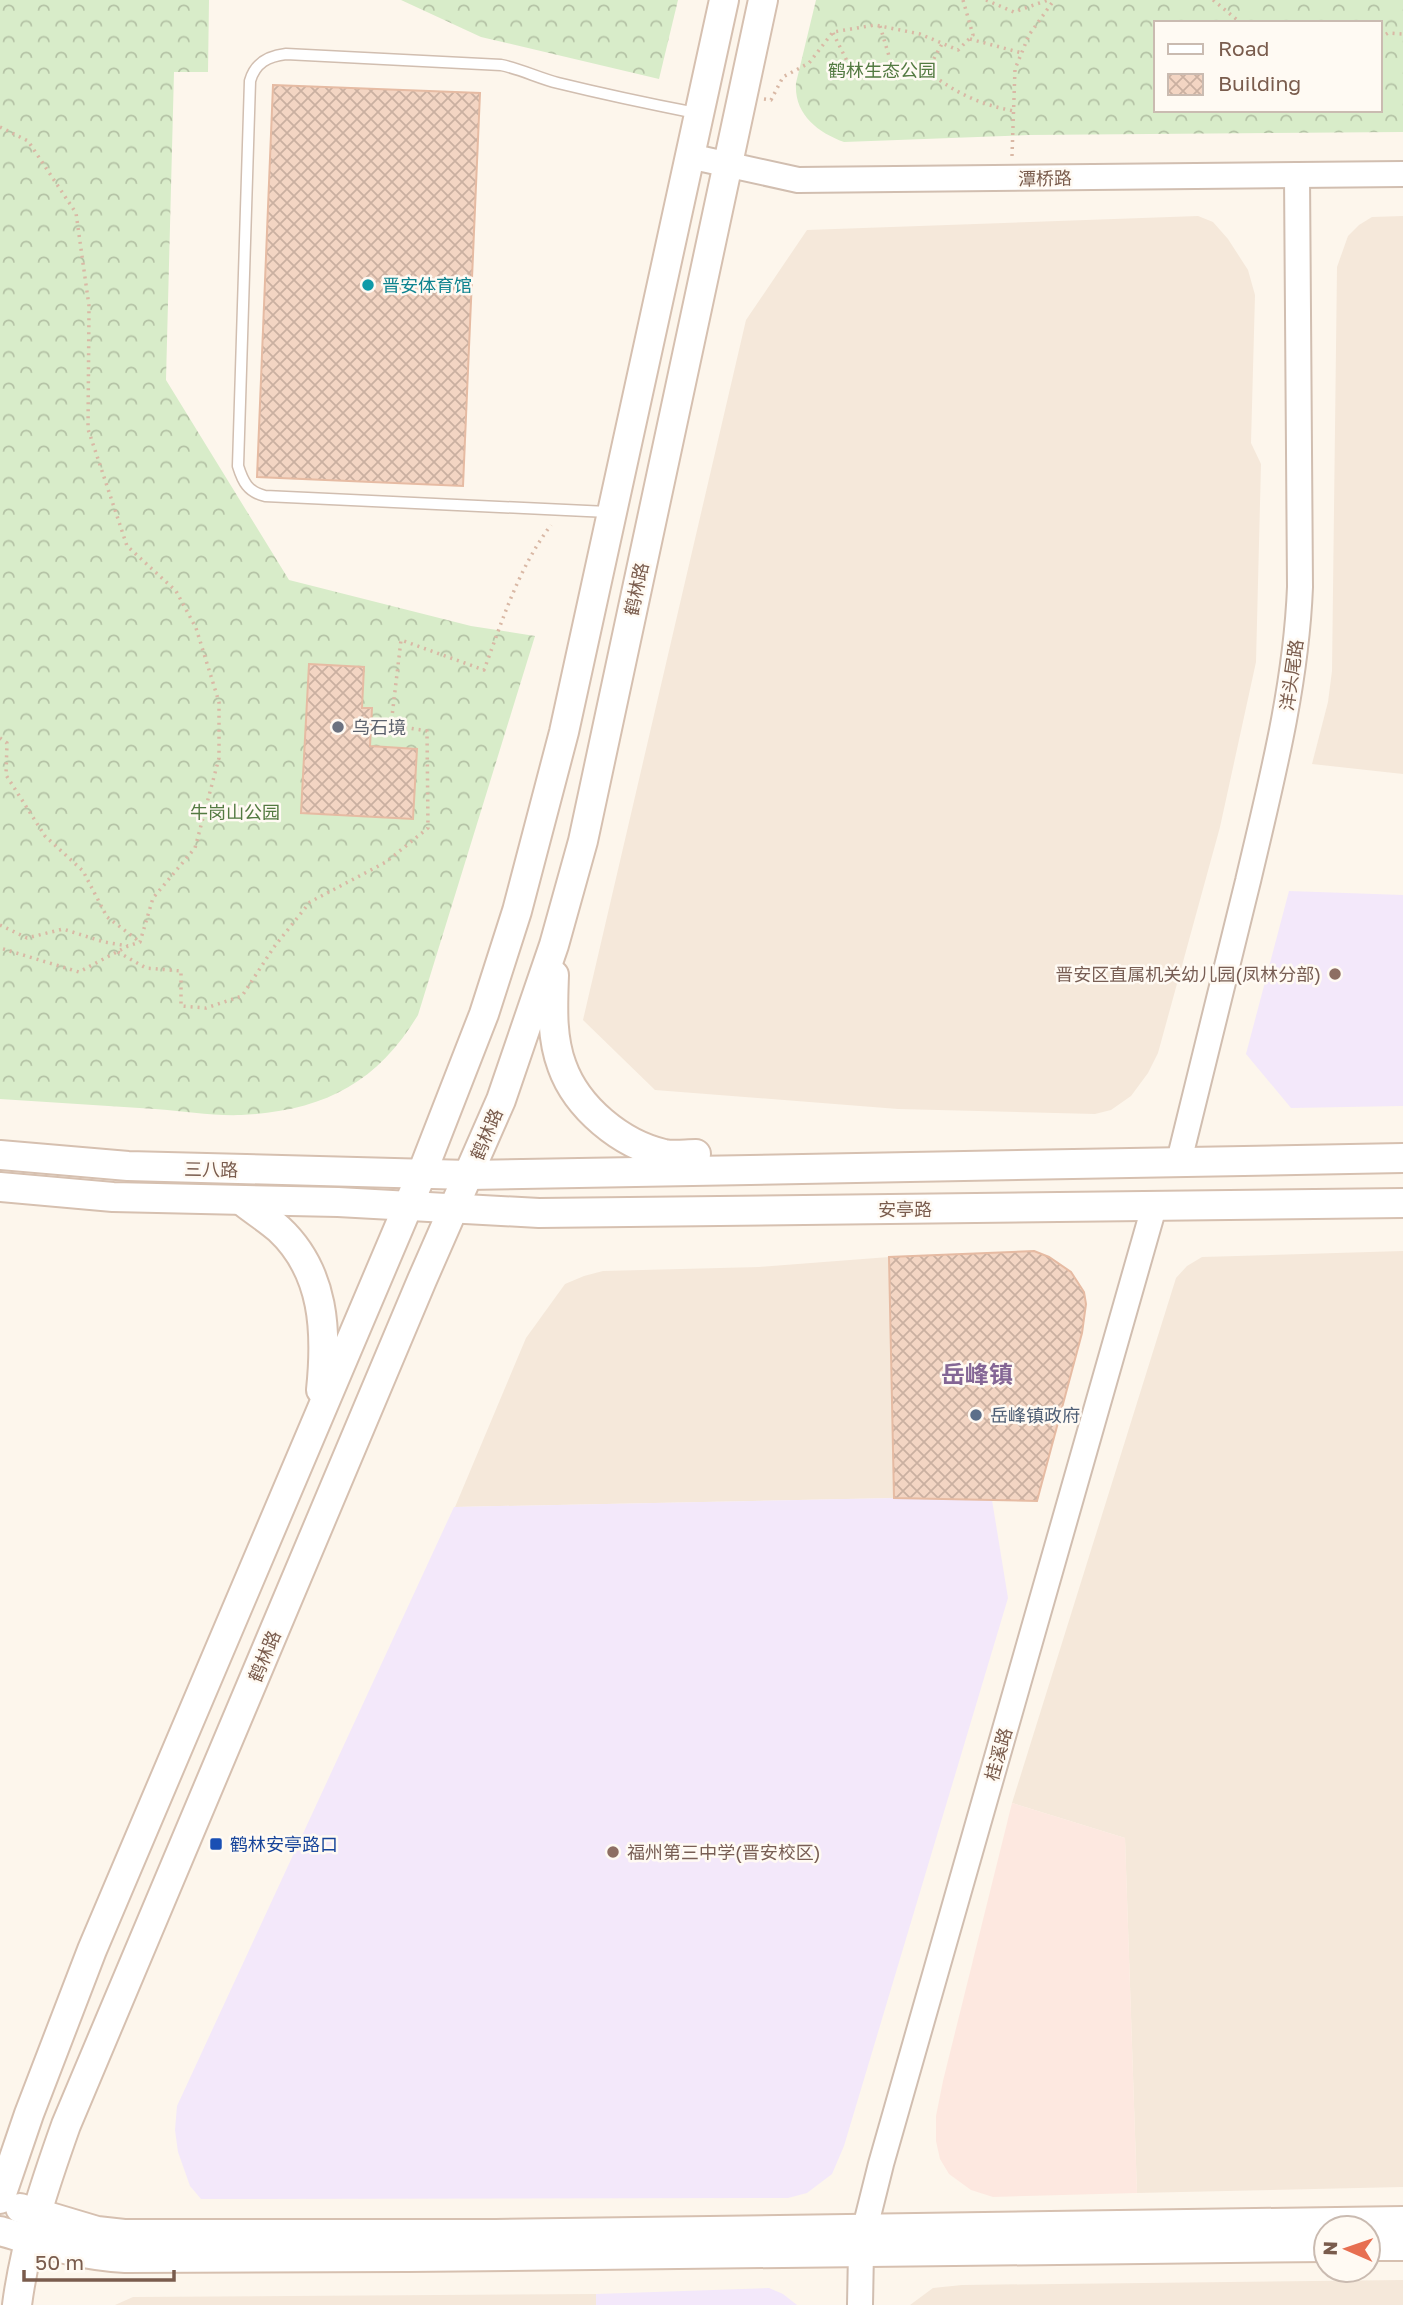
<svg xmlns="http://www.w3.org/2000/svg" width="1403" height="2305" viewBox="0 0 1403 2305" font-family="'Golos Text','Noto Sans SC',sans-serif">
	<style>
		.residential { fill: #f5e8da }
		.commercial { fill: #fde8e0 }
		.education { fill: #f3e8fa }
		.forest { fill: url(#forest-crowns); fill-rule: evenodd }
		.building { fill: url(#building-cross-hatch); stroke: #e6bba3; stroke-width: 2 }
		.lines { fill: none; stroke-linecap: round; stroke-linejoin: round }
		.service-casing { stroke: #d1beb0; stroke-width: 13 }
		.tertiary-casing { stroke: #d1beb0; stroke-width: 28 }
		.secondary-casing { stroke: #d6c0b0; stroke-width: 32 }
		.path { stroke: #d9b8a5; stroke-width: 3.5; stroke-dasharray: 2 5; stroke-linecap: butt }
		.service { stroke: #fff; stroke-width: 10 }
		.tertiary { stroke: #fff; stroke-width: 24 }
		.secondary { stroke: #fff; stroke-width: 28 }
		.culture-dot { fill: #0f9aa8; stroke: #fffaf3; stroke-width: 2.5 }
		.worship-dot { fill: #6b7280; stroke: #fffaf3; stroke-width: 2.5 }
		.education-dot { fill: #8d6e63; stroke: #fffaf3; stroke-width: 2.5 }
		.service-dot { fill: #5c6f8a; stroke: #fffaf3; stroke-width: 2.5 }
		.transit-dot { fill: #1a4fb4; stroke: #fffaf3; stroke-width: 2.5 }
		.labels { text-anchor: middle; dominant-baseline: central; stroke-width: 5; stroke-linejoin: round; paint-order: stroke }
		.park-label { font-size: 18px; fill: #537a41; stroke: #fffaf3 }
		.street-label { font-size: 18px; fill: #7a5c4d; stroke: #fffaf3 }
		.culture-label { font-size: 18px; fill: #0d838f; stroke: #fffaf3; text-anchor: start }
		.worship-label { font-size: 18px; fill: #5b616d; stroke: #fffaf3; text-anchor: start }
		.education-label { font-size: 18px; fill: #785e54; stroke: #fffaf3; text-anchor: end }
		.service-label { font-size: 18px; fill: #4e5e75; stroke: #fffaf3; text-anchor: start }
		.transit-label { font-size: 18px; fill: #164399; stroke: #fffaf3; text-anchor: start }
		.district-label { font-size: 24px; font-weight: bold; fill: #846695; stroke: #fffaf3 }
	</style>
	<defs>
		<pattern id="forest-crowns" width="20" height="18" patternUnits="userSpaceOnUse" patternTransform="scale(1.75)"><rect width="20" height="18" fill="#d8ecc9"/><path d="M2 6a3 3 0 1 1 6 0M12 15a3 3 0 1 1 6 0" fill="none" stroke="#b4c2a5"/></pattern>
		<pattern id="building-cross-hatch" width="8" height="8" patternUnits="userSpaceOnUse" patternTransform="scale(1.75)"><rect width="8" height="8" fill="#f3d5c3"/><path d="M0 0l8 8M0 8l8-8" fill="none" stroke="#cab0a1"/></pattern>
	</defs>
	<rect width="100%" height="100%" fill="#fdf6ec"/>
	<!-- residential -->
	<g class="residential">
		<path d="M1198 216 1213 222 1228 239 1248 270 1255 295 1251 443 1261 464 1256 662 1220 827 1158 1053 1148 1073 1131 1096 1111 1110 1095 1114 898 1109 655 1090 583 1020 746 320 807 230Z"/>
		<path d="M1403 216V774L1312 764 1328 702 1332 671 1337 267 1348 236 1359 225 1372 217Z"/>
		<path d="M1403 1251V2187L1137 2193 1125 1838 1012 1803 1176 1278 1187 1266 1202 1257Z"/>
		<path d="M889 1257 894 1498 455 1507 526 1338 565 1284 584 1276 603 1271 759 1267Z"/>
		<path d="M1403 2280V2305H910L933 2288 962 2285Z"/>
		<path d="M596 2294V2305H115L133 2297Z"/>
	</g>
	<!-- commercial -->
	<path class="commercial" d="M1012 1803 1125 1838 1137 2193 993 2197 971 2190 949 2174 940 2159 936 2141V2116L943 2081Z"/>
	<!-- education -->
	<g class="education">
		<path d="M1289 891 1403 895V1106L1291 1108 1246 1054Z"/>
		<path d="M894 1498 992 1500 1008 1598 844 2146 832 2174 807 2193 788 2198 201 2199 190 2186 178 2152 175 2130 177 2106 454 1507Z"/>
		<path d="M769 2288 783 2294 797 2305H596V2294Z"/>
	</g>
	<!-- forest -->
	<g class="forest">
		<path d="M0 0H209L208 72H174L166 380 289 580 471 626 535 636 418 1015C376 1085 321 1111 241 1115 213 1116 183 1111 155 1109 103 1106 52 1102 0 1099Z"/>
		<path d="M401 0H678L659 79 481 37Z"/>
		<path d="M816 0H1403V132L1028 135 844 142C817 132 794 114 796 83ZM1156 23H1380V110H1156Z"/>
	</g>
	<!-- building -->
	<g class="building">
		<path d="M273 85 480 93 463 486 257 477Z"/>
		<path d="M309 664 364 667 362 708H372L370 746 417 749 413 819 301 813Z"/>
		<path d="M1034 1251 1049 1257 1071 1272 1084 1292 1086 1304 1082 1333 1037 1501 894 1498 889 1257Z"/>
	</g>
	<g class="lines">
		<defs>
			<path id="service" d="M608 512 265 496C248 492 243 482 238 466L250 81C255 63 268 56 286 54L501 65C521 69 538 78 558 83 603 94 650 104 696 113"/>
			<g id="tertiary">
				<path d="M689 156 798 180 1403 174"/>
				<path d="M1179 1161C1202 1067 1225 974 1248 881 1271 783 1296 687 1300 587L1297 176"/>
				<path d="M860 2305 861 2251 865 2228 881 2164 1154 1207"/>
			</g>
			<g id="secondary">
				<path d="M554 975C553 1005 551 1037 562 1066 577 1108 621 1144 664 1154 674 1156 686 1154 696 1154"/>
				<path d="M0 1155 128 1166 469 1175 1403 1158"/>
				<path d="M0 1187 113 1197 338 1202 539 1213 1403 1203"/>
				<path d="M241 1200C253 1210 268 1219 279 1229 325 1272 327 1332 321 1390"/>
				<path d="M0 2199 29 2114 92 1950 422 1173 484 1014 517 911 564 732 724 0"/>
				<path d="M20 2208 97 2231 124 2234H495L1403 2221"/>
				<path d="M0 2231C42 2243 81 2256 125 2258L408 2257 1326 2247"/>
				<path d="M1368 2246H1403"/>
				<path d="M17 2305C25 2243 45 2184 66 2125L422 1280 501 1100 554 945 583 841 763 0"/>
			</g>
		</defs>
		<!-- service casing -->
		<use href="#service" class="service-casing"/>
		<!-- tertiary casing -->
		<use href="#tertiary" class="tertiary-casing"/>
		<!-- secondary casing -->
		<use href="#secondary" class="secondary-casing"/>
		<!-- path -->
		<g class="path">
			<path d="M986 0 1014 12 1048 0"/>
			<path d="M1213 0 1241 23"/>
			<path d="M880 26 895 76"/>
			<path d="M833 33 851 69 895 76 927 71C956 93 978 104 1014 111"/>
			<path d="M1380 38 1388 33 1403 34"/>
			<path d="M970 39 1022 53"/>
			<path d="M927 71 942 44"/>
			<path d="M764 99 771 100 783 77 809 63 833 32 875 25 920 34 958 50 973 35 963 0"/>
			<path d="M0 127 28 141 76 213 89 306 88 429 127 546 176 591 196 628 219 702V758L195 848 153 898 140 942 128 946 79 972 0 948"/>
			<path d="M1012 156 1015 69 1029 35 1054 0"/>
			<path d="M0 738 7 743 6 775 45 836 83 871 107 917 140 942"/>
			<path d="M0 925 27 938 63 929 104 942 128 946"/>
			<path d="M118 952 146 968 181 971V1006L206 1008 242 996 274 947 310 902 386 862 428 828 427 731 391 725 401 640 484 670C503 619 518 569 551 525"/>
		</g>
		<!-- service -->
		<use href="#service" class="service"/>
		<!-- tertiary -->
		<use href="#tertiary" class="tertiary"/>
		<!-- secondary -->
		<use href="#secondary" class="secondary"/>
	</g>
	<!-- markers -->
	<circle class="culture-dot" cx="368" cy="285" r="7"/>
	<circle class="worship-dot" cx="338" cy="727" r="7"/>
	<g class="education-dot">
		<circle cx="1335" cy="974" r="7"/>
		<circle cx="613" cy="1852" r="7"/>
	</g>
	<circle class="service-dot" cx="976" cy="1415" r="7"/>
	<rect class="transit-dot" x="209" y="1837" width="14" height="14" rx="3.5"/>
	<g class="labels">
		<!-- park labels -->
		<g class="park-label">
			<text x="882" y="70">鹤林生态公园</text>
			<text x="235" y="812">牛岗山公园</text>
		</g>
		<!-- street labels -->
		<g class="street-label">
			<text transform="translate(1045 178) rotate(-1)">潭桥路</text>
			<text transform="translate(636 589) rotate(-78)">鹤林路</text>
			<text transform="translate(1291 675) rotate(-82)">洋头尾路</text>
			<text transform="translate(486 1134) rotate(-67)">鹤林路</text>
			<text transform="translate(211 1169) rotate(1)">三八路</text>
			<text x="905" y="1209">安亭路</text>
			<text transform="translate(264 1656) rotate(-67)">鹤林路</text>
			<text transform="translate(998 1754) rotate(-74)">桂溪路</text>
		</g>
		<!-- culture labels -->
		<g class="culture-label">
			<text x="382" y="285">晋安体育馆</text>
		</g>
		<!-- worship labels -->
		<g class="worship-label">
			<text x="352" y="727">乌石境</text>
		</g>
		<!-- education labels -->
		<g class="education-label">
			<text x="1321" y="974">晋安区直属机关幼儿园(凤林分部)</text>
			<text x="627" y="1852" text-anchor="start">福州第三中学(晋安校区)</text>
		</g>
		<!-- service labels -->
		<g class="service-label">
			<text x="990" y="1415">岳峰镇政府</text>
		</g>
		<!-- transit labels -->
		<g class="transit-label">
			<text x="230" y="1844">鹤林安亭路口</text>
		</g>
		<!-- district labels -->
		<g class="district-label">
			<text x="977" y="1373">岳峰镇</text>
		</g>
	</g>
	<!-- legend -->
	<rect x="1154" y="21" width="228" height="91" fill="#fffaf3" stroke="#cabbb1" stroke-width="2"/>
	<rect x="1168" y="44" width="35" height="10" fill="#ffffff" stroke="#cabbb1" stroke-width="2"/>
	<text x="1218" y="56" font-size="21" fill="#7a5c4d">Road</text>
	<rect x="1168" y="74" width="35" height="21" fill="url(#building-cross-hatch)" stroke="#cabbb1" stroke-width="2"/>
	<text x="1218" y="91" font-size="21" fill="#7a5c4d">Building</text>
	<!-- north arrow -->
	<g transform="translate(1347 2249) rotate(272)"><circle r="33" fill="#fffaf3" stroke="#cabbb1" stroke-width="2"/>
	<path d="M0-5L12 26L0 18L-12 26Z" fill="#e76f51"/>
	<text y="-10" font-size="19" font-weight="bold" text-anchor="middle" fill="#7a5c4d">N</text>
	</g>
	<!-- scale -->
	<path d="M24 2270v10h150v-10" fill="none" stroke="#7a5c4d" stroke-width="3.5"/>
	<text x="35" y="2270" font-size="21" fill="#7a5c4d" stroke="#fffaf3" stroke-width="5" paint-order="stroke">50 m</text>
</svg>
